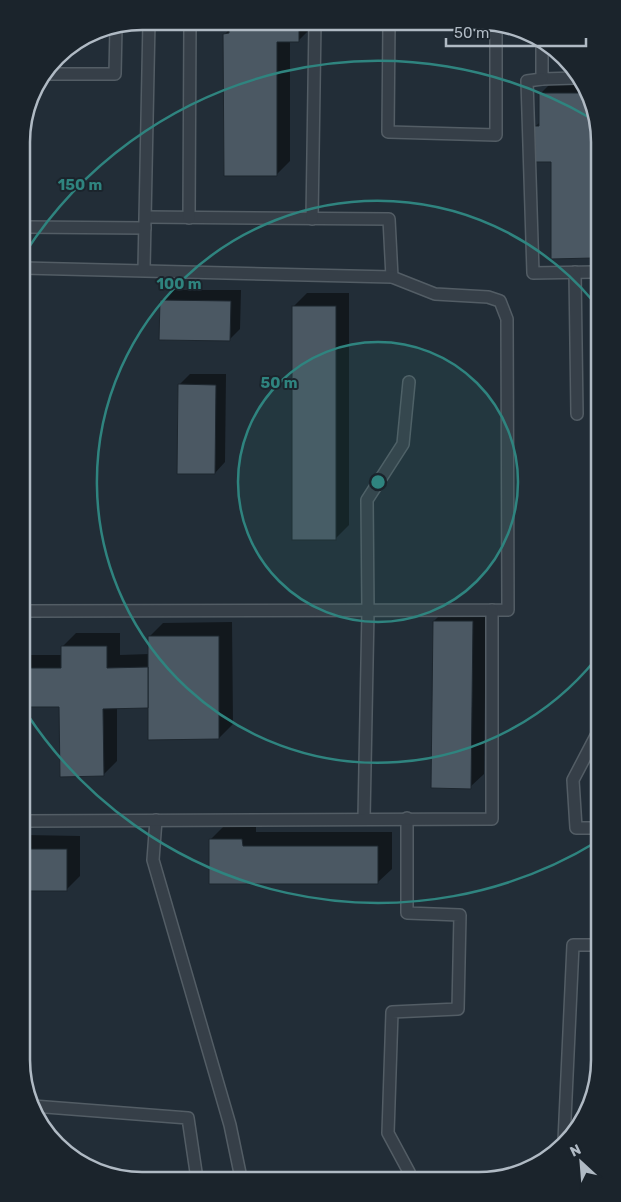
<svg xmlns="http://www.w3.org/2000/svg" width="621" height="1202" viewBox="0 0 621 1202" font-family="Rubik,sans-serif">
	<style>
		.green { fill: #253a39 }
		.shadow { fill: #0007 }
		.building { fill: #4b5863; stroke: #1d262e }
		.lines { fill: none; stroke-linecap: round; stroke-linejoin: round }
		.service-casing { stroke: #535d65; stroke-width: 14 }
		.service { stroke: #363f48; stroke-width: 11 }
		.ring { fill: none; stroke: #2f847f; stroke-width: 2.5 }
		.rim { fill: none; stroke: #b0bac4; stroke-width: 2.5 }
		.centre { fill: #2f847f; stroke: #1b242c; stroke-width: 2.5 }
		.ring-label { font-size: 15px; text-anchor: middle; font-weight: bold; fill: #2f847f; stroke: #1b242c; stroke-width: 4; stroke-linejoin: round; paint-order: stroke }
	</style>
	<rect width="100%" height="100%" fill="#222d37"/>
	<!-- green -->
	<rect class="green" x="590" y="301" width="5" height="108"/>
	<!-- shadow -->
	<g class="shadow">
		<path d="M231 22H312V27L298 41H290V161L277 174 225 34 231 28Z"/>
		<path d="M110 28V31L103 38H83L96 30Z"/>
		<path d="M554 80H577L593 104 594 255 593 257 552 161 535 127 541 121 540 94Z"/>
		<path d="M23 290H28L26 331 23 334Z"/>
		<path d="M172 290H241L240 329 230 339 161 301Z"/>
		<path d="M307 293H349V525L336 538 293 307Z"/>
		<path d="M190 374H226L225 462 215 473 179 385Z"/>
		<path d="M448 607 486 608 484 774 470 787 434 621Z"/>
		<path d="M25 620H27V655H62V647L76 633H120V655L149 654V637L163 623 232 622 233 724 219 738 149 707H117V761L103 775 61 706H27L26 726Z"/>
		<path d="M224 826H256V832H392V869L378 882 210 840Z"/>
		<path d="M26 835 80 836V876L66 890H26Z"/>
	</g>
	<!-- building -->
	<g class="building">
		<path d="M229 22H299V42H277V176H224L223 34 229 33Z"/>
		<path d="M104 29V39L81 40 96 30Z"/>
		<path d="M539 93H586L592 101 593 258 551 259V162H534V126H539Z"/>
		<path d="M160 300 231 301 230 341 159 340Z"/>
		<rect x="292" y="306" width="44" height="234"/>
		<path d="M178 384 216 385 215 474H177Z"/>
		<path d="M433 621H473L471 789 431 788Z"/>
		<path d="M148 636H219V739L148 740Z"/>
		<path d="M61 646H107V668L148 667V708L103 709 104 776 60 777 59 707H25V668H61Z"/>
		<path d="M209 839H242L243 846H378V884H209Z"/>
		<rect x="26" y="849" width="41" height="42"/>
	</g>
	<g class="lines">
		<defs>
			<g id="service">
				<path d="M389 23 388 132 496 135V23"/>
				<path d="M542 43V79L576 78"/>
				<path d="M45 74H115L116 27"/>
				<path d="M542 79 527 81 533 273 594 272"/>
				<path d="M146 217 389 219 392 277"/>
				<path d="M189 218 190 22"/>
				<path d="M312 219 315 22"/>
				<path d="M23 227 145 228"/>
				<path d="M23 268 392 277 435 294 488 297 500 301 507 319 508 610 25 611"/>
				<path d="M144 269 149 21"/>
				<path d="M575 272 577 414"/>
				<path d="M597 734 573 780 576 828H598"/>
				<path d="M364 818 368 611 367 500 403 444 409 382"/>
				<path d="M407 818V913L460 915 458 1009 392 1012 388 1133 409 1172 410 1176"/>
				<path d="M156 820 153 860 230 1125 241 1178"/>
				<path d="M26 821 492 819V610"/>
				<path d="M33 1106 188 1118 197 1179"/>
				<path d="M564 1141 573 945H599"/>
			</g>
		</defs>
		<!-- service casing -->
		<use href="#service" class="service-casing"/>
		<!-- service -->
		<use href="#service" class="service"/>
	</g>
	<!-- distance rings -->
	<circle cx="378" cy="482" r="140" fill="#2f847f" fill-opacity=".12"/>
	<g class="ring">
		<circle cx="378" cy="482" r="140"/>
		<path d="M596 659A281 281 0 1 1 593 301"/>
		<path d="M598 841A421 421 0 0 1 27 714M25 253A421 421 0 0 1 592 119"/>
	</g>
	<!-- crop -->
	<path d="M0 0H621V1202H0ZM142 30H479A112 112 0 0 1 591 142V1060A112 112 0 0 1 479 1172H142A112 112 0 0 1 30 1060V142A112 112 0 0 1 142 30Z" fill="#1b242c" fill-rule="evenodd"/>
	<path class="rim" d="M142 30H479A112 112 0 0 1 591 142V1060A112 112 0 0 1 479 1172H142A112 112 0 0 1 30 1060V142A112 112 0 0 1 142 30Z"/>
	<circle cx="378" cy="482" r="8" class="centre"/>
	<g class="ring-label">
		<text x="80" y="190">150 m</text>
		<text x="179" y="289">100 m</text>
		<text x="279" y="388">50 m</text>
	</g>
	<!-- north arrow -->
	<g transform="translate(581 1162) rotate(334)" stroke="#1b242c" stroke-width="4" paint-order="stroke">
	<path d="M0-4L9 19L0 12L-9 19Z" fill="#b0bac4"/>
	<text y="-8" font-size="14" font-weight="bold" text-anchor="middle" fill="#b0bac4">N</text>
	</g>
	<!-- scale -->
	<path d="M446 38v8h140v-8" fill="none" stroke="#b0bac4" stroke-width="2.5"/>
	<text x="454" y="38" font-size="15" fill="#b0bac4" stroke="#1b242c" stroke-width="4" paint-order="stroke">50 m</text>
</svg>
